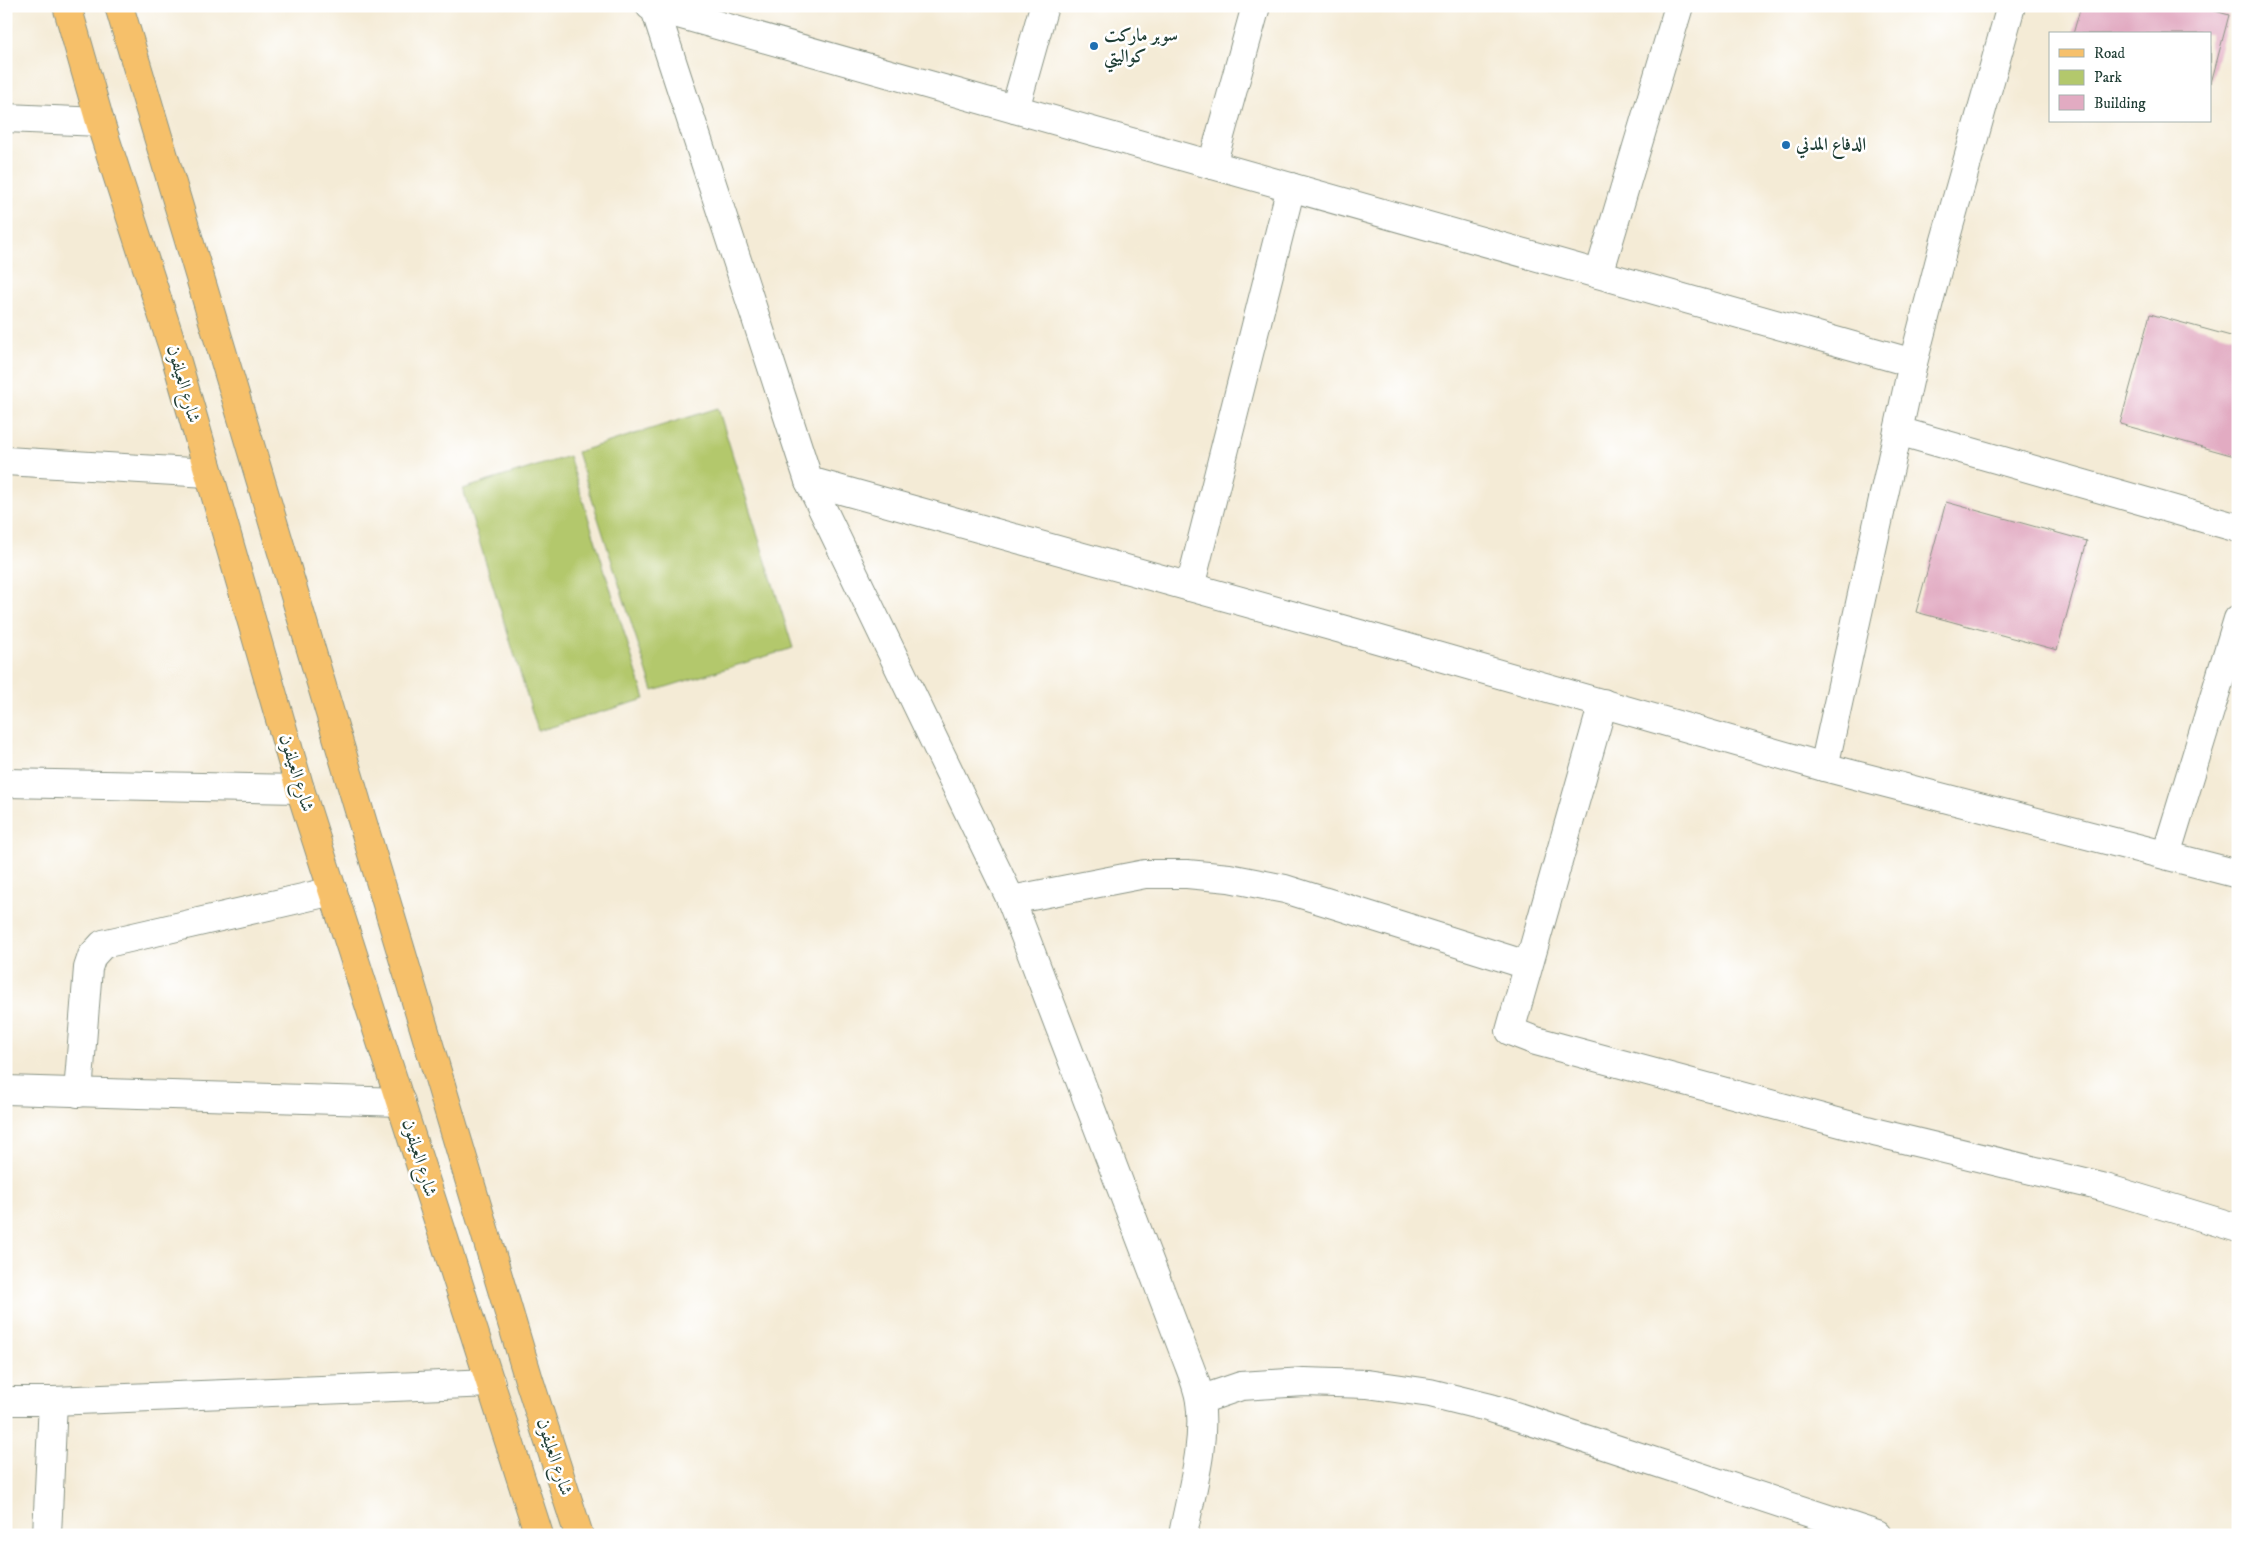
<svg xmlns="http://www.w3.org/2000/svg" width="2244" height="1541" viewBox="0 0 2244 1541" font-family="'IM FELL DW Pica',Amiri,serif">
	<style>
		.green { fill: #b3c86c; stroke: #698250 }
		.building { fill: #e2abc2 }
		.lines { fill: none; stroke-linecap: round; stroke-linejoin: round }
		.minor-casing { stroke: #8a9485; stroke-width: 30 }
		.major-casing { stroke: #8a9485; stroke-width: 30 }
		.minor { stroke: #fff; stroke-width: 28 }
		.major { stroke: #f6c06b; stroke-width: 28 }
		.poi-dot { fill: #1f6fb2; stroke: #fff; stroke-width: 2 }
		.labels { text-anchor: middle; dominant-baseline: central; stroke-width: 5; stroke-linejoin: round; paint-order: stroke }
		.poi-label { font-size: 18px; font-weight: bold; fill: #1f3d34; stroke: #fff; text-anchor: start }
		.street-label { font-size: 18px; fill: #1f3d34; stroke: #fff }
	</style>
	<rect width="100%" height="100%" fill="#fff"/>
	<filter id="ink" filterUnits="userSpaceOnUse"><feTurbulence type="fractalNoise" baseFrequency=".02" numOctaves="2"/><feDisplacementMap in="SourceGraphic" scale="10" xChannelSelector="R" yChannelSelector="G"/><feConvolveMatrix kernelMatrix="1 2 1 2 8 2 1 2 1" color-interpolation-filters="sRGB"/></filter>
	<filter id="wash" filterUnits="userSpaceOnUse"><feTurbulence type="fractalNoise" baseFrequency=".0096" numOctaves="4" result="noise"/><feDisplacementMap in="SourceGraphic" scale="20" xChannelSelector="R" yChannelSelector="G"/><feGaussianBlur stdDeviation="1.12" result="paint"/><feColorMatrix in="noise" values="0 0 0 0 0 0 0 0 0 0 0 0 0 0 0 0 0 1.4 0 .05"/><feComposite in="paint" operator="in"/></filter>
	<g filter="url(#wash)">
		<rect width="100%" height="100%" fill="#f4ebd6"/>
		<!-- green -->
		<g class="green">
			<path d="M718 408 793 648 653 691 577 452Z"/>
			<path d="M569 456 645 699 538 731 463 489Z"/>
		</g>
		<g id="blocks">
			<!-- building -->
			<g class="building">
				<path d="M2081 6H2198L2229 15 2211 83 2210 34H2073Z"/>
				<path d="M2150 314 2238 338V457L2120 424Z"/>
				<path d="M1946 502 2087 541 2057 650 1916 612Z"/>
			</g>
		</g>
	</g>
	<g filter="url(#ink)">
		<use href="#blocks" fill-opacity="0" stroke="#8a9485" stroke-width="1"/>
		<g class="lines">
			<defs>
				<g id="minor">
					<path d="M650 6 1913 363"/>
					<path d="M654 6 809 481 1011 900 1187 1360C1192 1373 1198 1387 1200 1401 1206 1445 1191 1492 1183 1535"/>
					<path d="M1015 109 1044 6"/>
					<path d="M6 118 100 122"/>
					<path d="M1212 165 1256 6"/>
					<path d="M1599 274 1679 6"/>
					<path d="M1898 431 2238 528"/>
					<path d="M6 461 208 473"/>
					<path d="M809 481 1363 635 1824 767 2238 874"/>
					<path d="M1190 587 1291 187"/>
					<path d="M1603 703 1510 1031 1536 1041 1878 1133 2102 1187 2238 1228"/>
					<path d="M1824 767 1913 363 1944 244 2011 6"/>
					<path d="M6 783 300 789"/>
					<path d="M2166 855 2238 619"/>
					<path d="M1011 900 1145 874H1187L1229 878 1285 889 1527 965"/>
					<path d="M6 1090 401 1102"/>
					<path d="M78 1093 88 968 92 956 103 944 333 891"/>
					<path d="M1200 1400 1241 1386 1304 1382 1367 1384 1430 1393 1491 1408 1877 1535"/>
					<path d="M6 1401H53L491 1383"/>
					<path d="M47 1535 53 1401"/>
				</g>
				<g id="major">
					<path d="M67 6 100 122 173 348 300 789 539 1535"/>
					<path d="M119 6 529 1380 579 1535"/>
				</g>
			</defs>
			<!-- minor casing -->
			<use href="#minor" class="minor-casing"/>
			<!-- major casing -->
			<use href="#major" class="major-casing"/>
			<!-- minor -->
			<use href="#minor" class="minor"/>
			<!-- major -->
			<use href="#major" class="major"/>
		</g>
	</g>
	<!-- markers -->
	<g class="poi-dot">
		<circle cx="1094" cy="46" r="5"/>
		<circle cx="1786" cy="145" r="5"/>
	</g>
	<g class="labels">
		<!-- poi labels -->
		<g class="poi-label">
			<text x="1104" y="36">سوبر ماركت<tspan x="1104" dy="21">كواليتي</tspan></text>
			<text x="1796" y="145">الدفاع المدني</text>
		</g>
		<!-- street labels -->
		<g class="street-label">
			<text transform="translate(183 384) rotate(74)">شارع العيلفون</text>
			<text transform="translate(296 773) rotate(73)">شارع العيلفون</text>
			<text transform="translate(419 1158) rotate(73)">شارع العيلفون</text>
			<text transform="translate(554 1457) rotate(72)">شارع العليفون</text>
		</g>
	</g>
	<!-- margin -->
	<rect width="2244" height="1541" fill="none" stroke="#fff" stroke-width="25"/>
	<!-- legend -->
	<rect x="2049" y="32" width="162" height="90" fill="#ffffff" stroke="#a5b1ae"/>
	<rect x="2059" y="49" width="25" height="8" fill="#f6c06b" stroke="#a5b1ae"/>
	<text x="2094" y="58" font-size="15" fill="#1f3d34">Road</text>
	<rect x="2059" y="70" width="25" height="15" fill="#b3c86c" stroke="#a5b1ae"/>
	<text x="2094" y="82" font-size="15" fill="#1f3d34">Park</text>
	<rect x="2059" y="95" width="25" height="15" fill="#e2abc2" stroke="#a5b1ae"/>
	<text x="2094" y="108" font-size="15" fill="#1f3d34">Building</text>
</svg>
